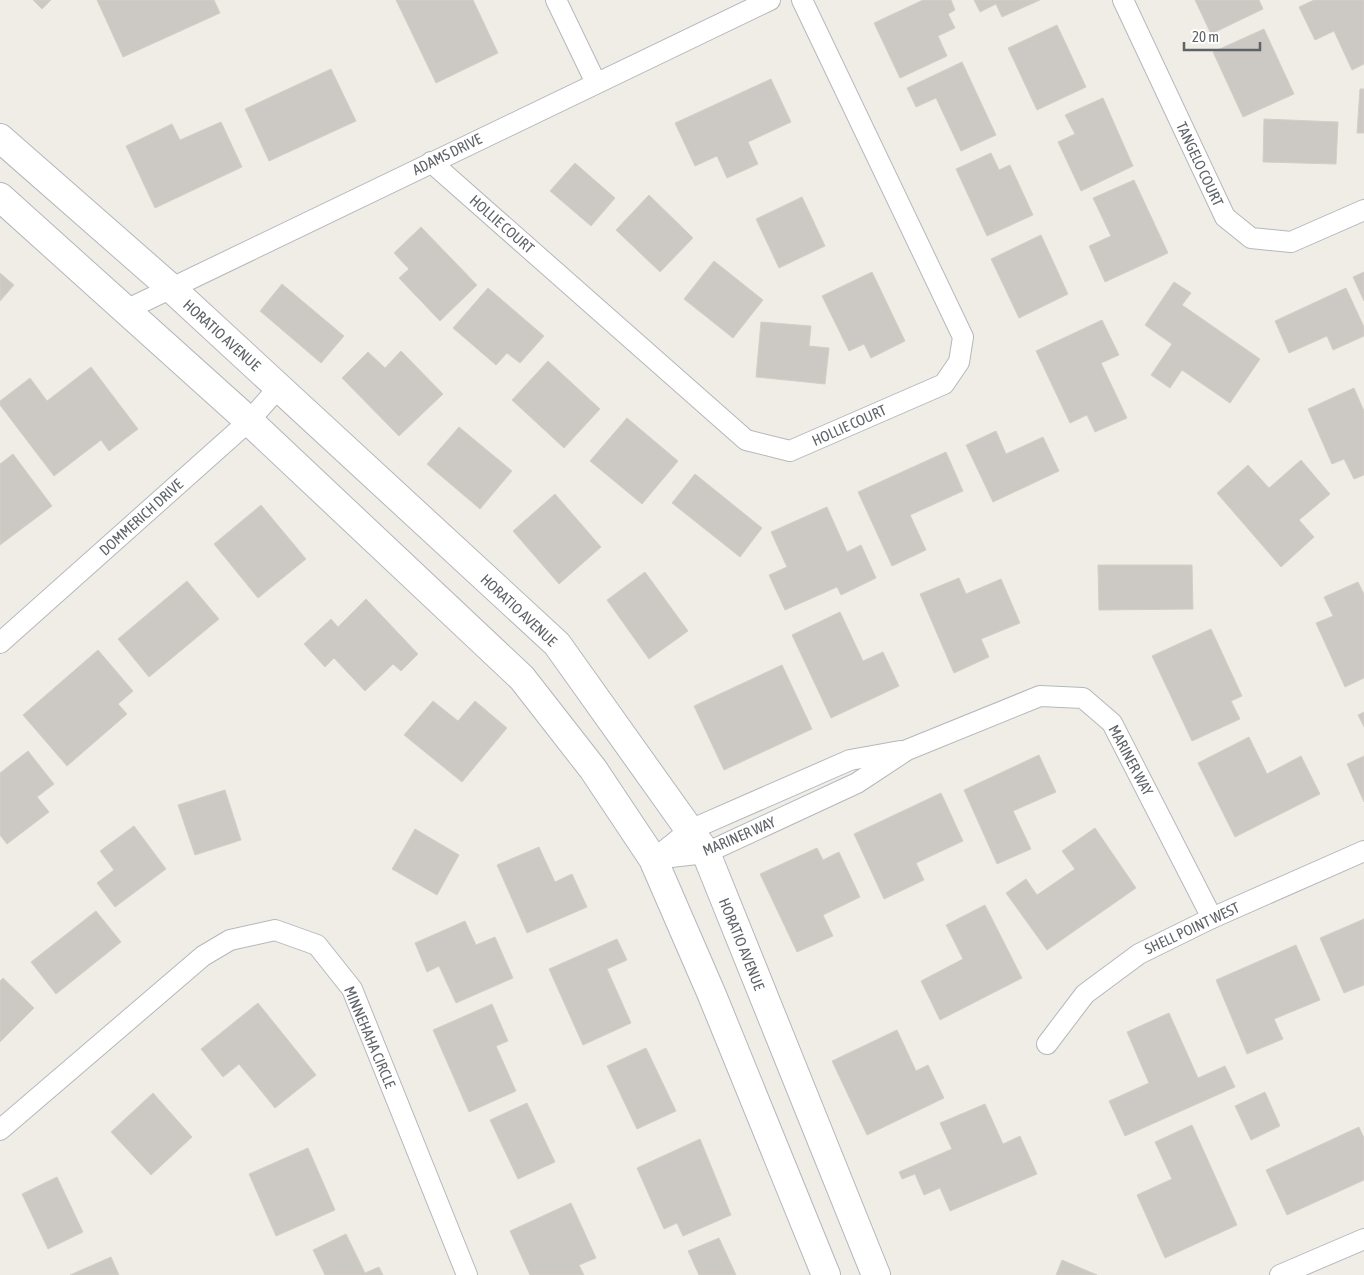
<svg xmlns="http://www.w3.org/2000/svg" width="1364" height="1275" viewBox="0 0 1364 1275" font-family="'Asap Condensed',sans-serif">
	<style>
		.building { fill: #ccc8c4; stroke: #d4cfc6 }
		.lines { fill: none; stroke-linecap: round; stroke-linejoin: round }
		.minor-casing { stroke: #b4b8bb; stroke-width: 22 }
		.secondary-casing { stroke: #b3b7bb; stroke-width: 30 }
		.minor { stroke: #fff; stroke-width: 20 }
		.secondary { stroke: #fff; stroke-width: 28 }
		.labels { text-anchor: middle; dominant-baseline: central; stroke-width: 4; stroke-linejoin: round; paint-order: stroke }
		.street-label { font-size: 15px; fill: #5f6367; stroke: #fff }
	</style>
	<rect width="100%" height="100%" fill="#f0ede7"/>
	<!-- building -->
	<g class="building">
		<path d="M33 0H51L42 9Z"/>
		<path d="M97 0H214L220 13 123 57Z"/>
		<path d="M396 0H473L498 53 436 83Z"/>
		<path d="M923 0H951L955 10 948 14 955 28 938 36 947 56 900 78 874 23Z"/>
		<path d="M974 0H1040L1002 17 996 4 980 12Z"/>
		<path d="M1195 0H1259L1263 9 1211 34Z"/>
		<path d="M1314 0H1364V64L1352 70 1334 31 1315 40 1299 7Z"/>
		<path d="M1057 25 1086 87 1037 110 1008 48Z"/>
		<path d="M1264 29 1294 94 1243 117 1213 52Z"/>
		<path d="M962 62 996 135 961 151 936 98 916 107 907 88Z"/>
		<path d="M331 69 356 121 269 161 245 109Z"/>
		<path d="M771 79 791 122 748 142 758 164 727 178 717 156 695 166 675 123Z"/>
		<path d="M1360 89H1364V133H1357Z"/>
		<path d="M1103 98 1133 166 1081 191 1058 142 1075 134 1065 115Z"/>
		<path d="M1264 119 1338 122 1336 164 1263 162Z"/>
		<path d="M221 122 242 167 155 208 126 146 172 124 180 140Z"/>
		<path d="M991 153 999 170 1010 165 1033 215 987 236 956 169Z"/>
		<path d="M575 163 615 198 591 226 550 191Z"/>
		<path d="M1134 180 1168 253 1105 282 1089 246 1111 236 1093 198Z"/>
		<path d="M649 195 693 238 660 272 616 230Z"/>
		<path d="M802 197 825 246 779 268 756 219Z"/>
		<path d="M421 227 477 285 440 321 399 278 409 269 394 253Z"/>
		<path d="M1041 235 1068 294 1019 318 991 259Z"/>
		<path d="M714 261 763 300 733 338 684 299Z"/>
		<path d="M872 272 905 341 871 358 864 344 849 351 822 296Z"/>
		<path d="M1364 272V301L1353 277Z"/>
		<path d="M0 273 14 285 0 301Z"/>
		<path d="M1174 282 1191 293 1182 305 1260 359 1230 403 1182 370 1170 388 1151 375 1172 344 1145 325Z"/>
		<path d="M282 284 344 336 321 363 260 311Z"/>
		<path d="M488 288 544 336 520 363 507 353 496 365 453 328Z"/>
		<path d="M1346 288 1364 327V336L1333 350 1327 336 1289 353 1275 321Z"/>
		<path d="M1102 320 1119 355 1101 363 1127 418 1095 432 1087 415 1070 423 1036 351Z"/>
		<path d="M761 322 811 326 809 346 829 348 825 384 756 377Z"/>
		<path d="M401 351 443 394 399 436 342 378 368 352 385 368Z"/>
		<path d="M548 361 600 409 564 448 512 400Z"/>
		<path d="M91 367 138 429 109 451 101 440 54 476 0 405V401L30 378 47 401Z"/>
		<path d="M1354 388 1364 411V475L1354 479 1344 459 1332 464 1308 409Z"/>
		<path d="M627 418 678 461 642 504 590 461Z"/>
		<path d="M459 427 512 471 480 509 427 464Z"/>
		<path d="M996 431 1006 454 1043 437 1059 471 993 502 966 445Z"/>
		<path d="M946 452 963 491 910 515 926 550 892 566 858 492Z"/>
		<path d="M13 454 52 506 0 545V464Z"/>
		<path d="M1301 460 1330 494 1299 520 1314 537 1281 567 1217 493 1248 465 1269 488Z"/>
		<path d="M695 474 762 528 740 557 672 503Z"/>
		<path d="M555 494 601 547 559 584 513 531Z"/>
		<path d="M261 505 306 559 258 598 214 544Z"/>
		<path d="M827 507 847 552 861 545 876 578 841 595 837 587 785 610 769 575 787 567 771 532Z"/>
		<path d="M1098 565H1192L1193 609 1099 610Z"/>
		<path d="M645 572 688 631 649 659 607 600Z"/>
		<path d="M959 578 966 594 1001 579 1020 623 981 639 989 657 954 673 920 594Z"/>
		<path d="M187 581 219 619 149 677 118 639Z"/>
		<path d="M1358 582 1364 594V678L1345 687 1316 623 1333 616 1324 597Z"/>
		<path d="M366 599 418 654 401 671 393 664 365 691 334 658 325 667 304 644 331 619 338 627Z"/>
		<path d="M840 612 863 661 883 652 899 686 831 718 792 635Z"/>
		<path d="M1211 629 1242 696 1231 701 1240 719 1192 741 1152 656Z"/>
		<path d="M98 650 133 691 118 704 127 714 67 766 23 715Z"/>
		<path d="M782 665 812 729 724 770 694 706Z"/>
		<path d="M433 701 458 721 475 701 507 728 462 782 404 735Z"/>
		<path d="M1364 712V727L1358 715Z"/>
		<path d="M1249 737 1267 774 1301 756 1320 794 1235 837 1198 763Z"/>
		<path d="M28 751 54 784 37 797 49 812 7 844 0 835V773Z"/>
		<path d="M1039 755 1056 792 1013 811 1031 849 997 864 964 790Z"/>
		<path d="M1364 756V802L1347 764Z"/>
		<path d="M225 790 241 840 195 855 178 805Z"/>
		<path d="M941 793 963 841 916 863 924 880 884 899 854 834Z"/>
		<path d="M134 826 166 869 115 907 97 883 114 870 100 851Z"/>
		<path d="M1095 828 1136 888 1047 950 1006 893 1026 879 1037 895 1075 869 1062 851Z"/>
		<path d="M415 829 459 855 437 895 392 869Z"/>
		<path d="M539 847 555 882 572 874 587 907 527 933 497 865Z"/>
		<path d="M817 848 823 860 839 852 860 897 823 915 833 936 797 952 760 874Z"/>
		<path d="M985 905 1022 978 940 1020 921 981 963 959 946 925Z"/>
		<path d="M96 911 121 942 56 994 31 962Z"/>
		<path d="M1364 919V985L1344 993 1320 938Z"/>
		<path d="M465 921 476 945 495 937 513 978 456 1003 439 966 427 972 415 943Z"/>
		<path d="M617 939 627 960 607 969 631 1023 583 1045 549 969Z"/>
		<path d="M1296 945 1320 1000 1274 1019 1283 1039 1247 1054 1216 980Z"/>
		<path d="M3 978 34 1008 0 1042V981Z"/>
		<path d="M258 1003 316 1075 275 1108 239 1064 223 1077 201 1049Z"/>
		<path d="M492 1004 508 1041 496 1046 516 1091 469 1112 433 1030Z"/>
		<path d="M1169 1013 1198 1078 1225 1066 1235 1087 1125 1136 1109 1101 1149 1083 1127 1032Z"/>
		<path d="M897 1030 916 1071 928 1065 944 1098 867 1135 832 1061Z"/>
		<path d="M646 1048 676 1111 637 1129 607 1066Z"/>
		<path d="M1265 1092 1280 1126 1251 1140 1235 1106Z"/>
		<path d="M153 1093 192 1137 151 1175 111 1132Z"/>
		<path d="M527 1103 555 1162 518 1179 490 1120Z"/>
		<path d="M985 1104 1003 1144 1020 1136 1037 1174 950 1211 940 1188 924 1195 915 1174 902 1179 899 1172 952 1149 940 1123Z"/>
		<path d="M1192 1125 1237 1225 1165 1258 1137 1195 1172 1179 1155 1142Z"/>
		<path d="M1359 1127 1364 1138V1180L1287 1215 1266 1170Z"/>
		<path d="M700 1139 731 1215 683 1236 677 1223 664 1229 637 1168Z"/>
		<path d="M308 1148 335 1210 276 1236 249 1174Z"/>
		<path d="M57 1177 83 1232 48 1249 22 1194Z"/>
		<path d="M571 1203 596 1258 579 1265 584 1275H530L510 1231Z"/>
		<path d="M346 1234 365 1273 379 1267 383 1275H325L313 1250Z"/>
		<path d="M719 1238 736 1275H699L688 1251Z"/>
		<path d="M111 1257 119 1275H70Z"/>
		<path d="M1062 1260 1097 1275H1056Z"/>
	</g>
	<g class="lines">
		<defs>
			<g id="minor">
				<path d="M556 0 596 83"/>
				<path d="M1123 0 1225 217 1251 238 1291 242 1364 210"/>
				<path d="M431 162 746 440 790 451 944 384 959 362 963 337 802 0"/>
				<path d="M126 310 770 0"/>
				<path d="M0 643 249 421 279 387"/>
				<path d="M653 859 706 853 857 783 907 750 1040 696 1083 698 1112 723 1212 918"/>
				<path d="M654 859 690 830 850 760 900 751"/>
				<path d="M1047 1044 1085 994 1139 954 1212 918 1364 851"/>
				<path d="M0 1130 203 956 230 940 275 930 317 945 352 989 467 1275"/>
				<path d="M1280 1275 1364 1239"/>
			</g>
			<g id="secondary">
				<path d="M0 138 171 288 557 644 706 853 876 1275"/>
				<path d="M0 197 249 421 522 678 593 769 653 859 712 995 826 1275"/>
			</g>
		</defs>
		<!-- minor casing -->
		<use href="#minor" class="minor-casing"/>
		<!-- secondary casing -->
		<use href="#secondary" class="secondary-casing"/>
		<!-- minor -->
		<use href="#minor" class="minor"/>
		<!-- secondary -->
		<use href="#secondary" class="secondary"/>
	</g>
	<g class="labels">
		<!-- street labels -->
		<g class="street-label">
			<text transform="translate(447 154) rotate(-26)">ADAMS DRIVE</text>
			<text transform="translate(1200 164) rotate(65)">TANGELO COURT</text>
			<text transform="translate(502 224) rotate(41)">HOLLIE COURT</text>
			<text transform="translate(222 335) rotate(42)">HORATIO AVENUE</text>
			<text transform="translate(849 425) rotate(-24)">HOLLIE COURT</text>
			<text transform="translate(141 517) rotate(-42)">DOMMERICH DRIVE</text>
			<text transform="translate(519 610) rotate(43)">HORATIO AVENUE</text>
			<text transform="translate(1131 760) rotate(62)">MARINER WAY</text>
			<text transform="translate(739 836) rotate(-23)">MARINER WAY</text>
			<text transform="translate(1192 928) rotate(-25)">SHELL POINT WEST</text>
			<text transform="translate(742 944) rotate(68)">HORATIO AVENUE</text>
			<text transform="translate(370 1037) rotate(67)">MINNEHAHA CIRCLE</text>
		</g>
	</g>
	<!-- scale -->
	<path d="M1184 42v8h76v-8" fill="none" stroke="#5f6367" stroke-width="2.5"/>
	<text x="1192" y="42" font-size="15" fill="#5f6367" stroke="#ffffff" stroke-width="4" paint-order="stroke">20 m</text>
</svg>
